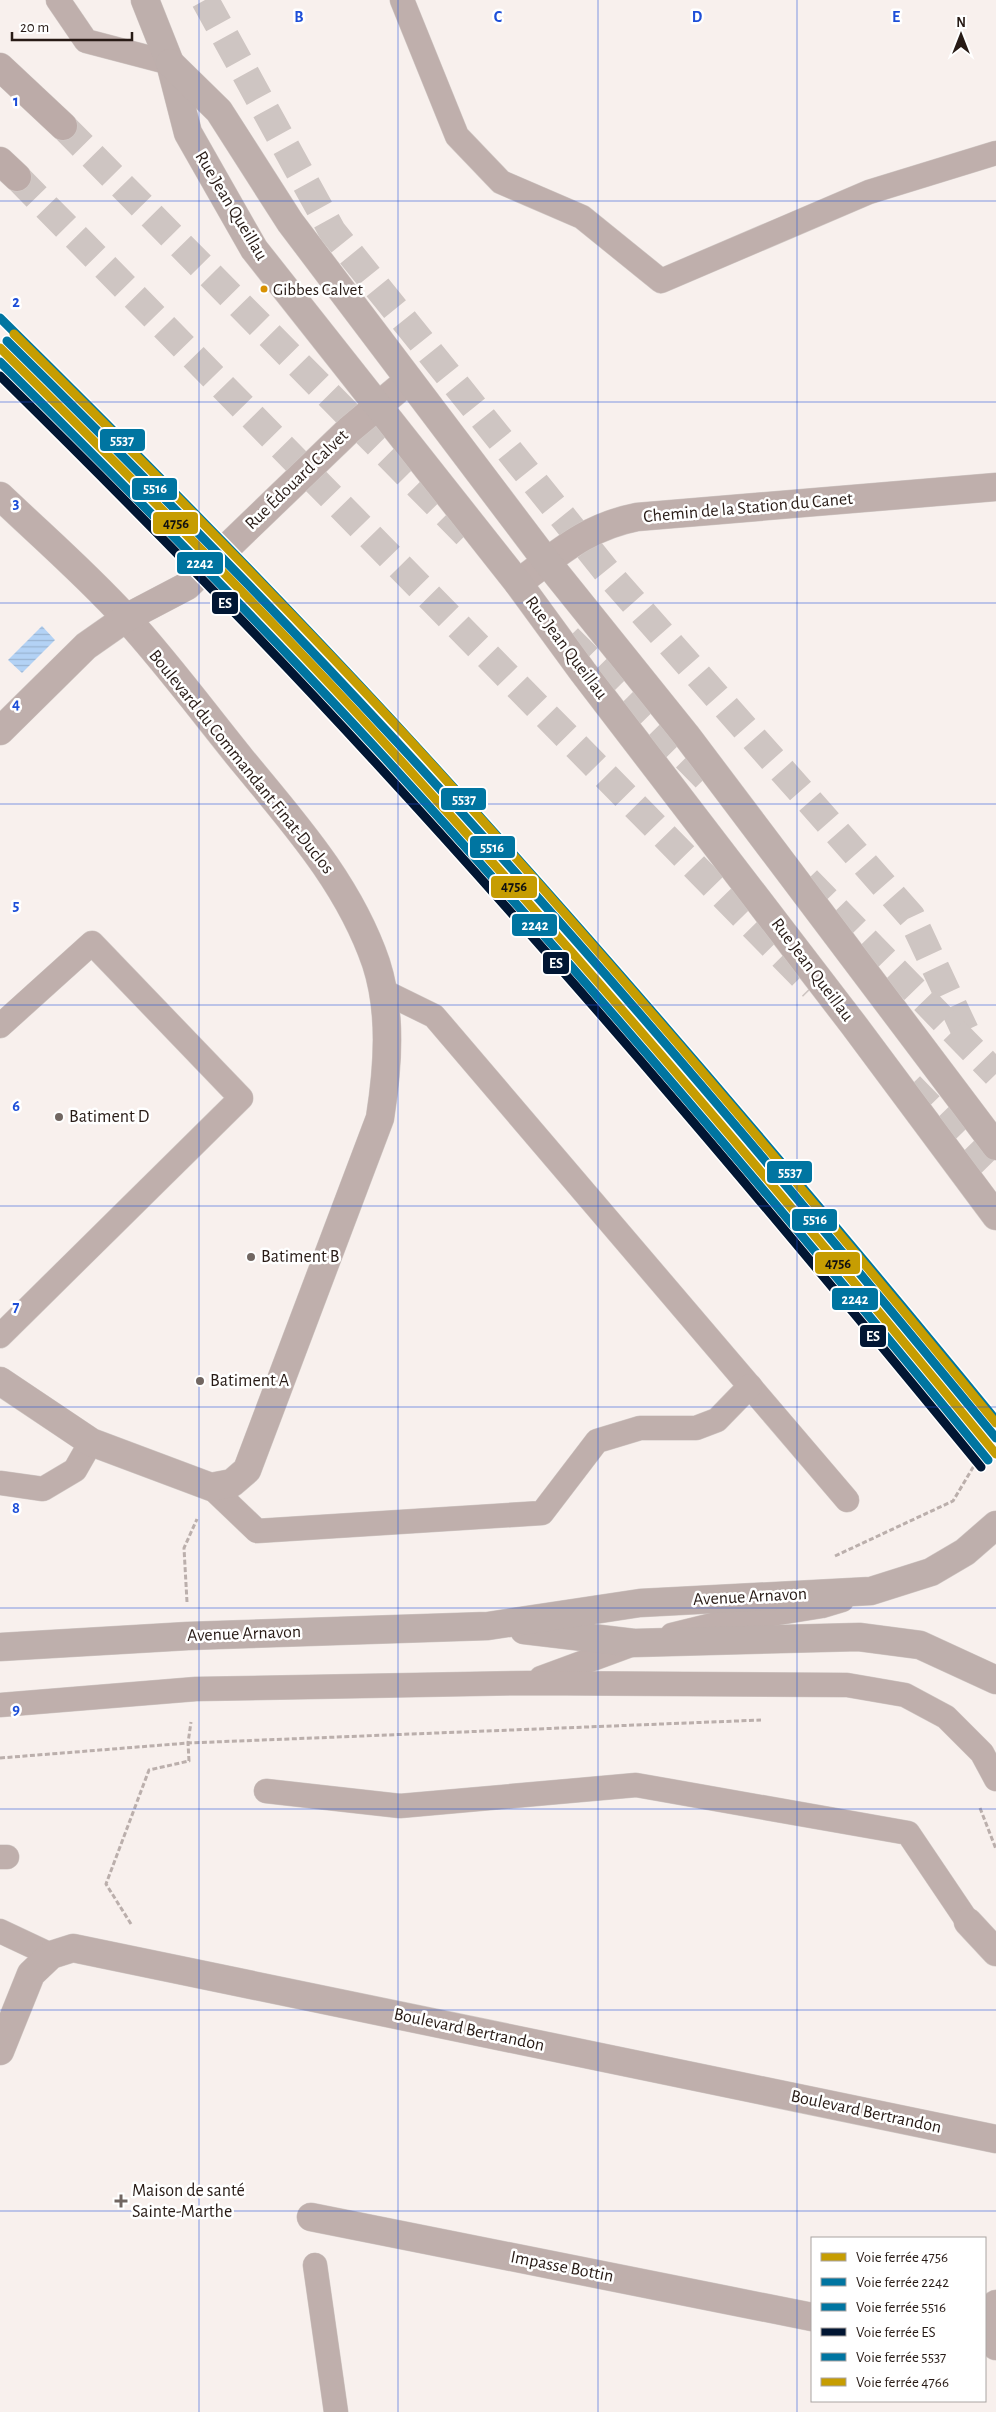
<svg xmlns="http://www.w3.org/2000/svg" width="996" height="2412" viewBox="0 0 996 2412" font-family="'Alegreya Sans',sans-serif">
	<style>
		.water { fill: url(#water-rules) }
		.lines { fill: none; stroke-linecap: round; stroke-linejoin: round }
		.highway-tunnel { stroke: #cec5c2; stroke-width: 28; stroke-dasharray: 28 14; stroke-linecap: butt }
		.lane-casing { stroke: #d2cac7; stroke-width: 25 }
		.street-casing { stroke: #d2cac7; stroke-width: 29 }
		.secondary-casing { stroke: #d2cac7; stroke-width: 29 }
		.highway-casing { stroke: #d2cac7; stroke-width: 29 }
		.path { stroke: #bbafac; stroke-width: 3; stroke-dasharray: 5 2.5; stroke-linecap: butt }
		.lane { stroke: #bfafac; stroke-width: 24 }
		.street { stroke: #bfafac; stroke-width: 28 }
		.secondary { stroke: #beafac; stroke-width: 28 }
		.highway { stroke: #bcaba8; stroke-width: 28 }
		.rail-1-casing { stroke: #fff; stroke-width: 12 }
		.rail-2-casing { stroke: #fff; stroke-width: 12 }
		.rail-3-casing { stroke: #fff; stroke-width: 12 }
		.rail-4-casing { stroke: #fff; stroke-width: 12 }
		.rail-5-casing { stroke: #fff; stroke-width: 12 }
		.rail-6-casing { stroke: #fff; stroke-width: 12 }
		.rail-1 { stroke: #c69d02; stroke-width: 9 }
		.rail-2 { stroke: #0075a1; stroke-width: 9 }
		.rail-3 { stroke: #0075a1; stroke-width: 9 }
		.rail-4 { stroke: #011633; stroke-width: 9 }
		.rail-5 { stroke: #0075a1; stroke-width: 9 }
		.rail-6 { stroke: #c69d02; stroke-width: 9 }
		.grid { fill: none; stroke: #1d4ed8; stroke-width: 1; stroke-opacity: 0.55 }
		.bus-dot { fill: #d89103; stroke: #fff; stroke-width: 2 }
		.poi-dot { fill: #716661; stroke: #fff; stroke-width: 2 }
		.labels { text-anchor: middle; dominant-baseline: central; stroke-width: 5; stroke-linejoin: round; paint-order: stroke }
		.bus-label { font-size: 17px; fill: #281b16; stroke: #fff; text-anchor: start }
		.street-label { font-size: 18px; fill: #281b16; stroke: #fff }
		.poi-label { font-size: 18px; fill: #281b16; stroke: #fff; text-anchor: start }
		.grid-label { font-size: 16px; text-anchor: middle; font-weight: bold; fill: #1d4ed8; stroke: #fff; stroke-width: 5; stroke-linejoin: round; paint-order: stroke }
		.line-badge { stroke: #fff; stroke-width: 2 }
		.badge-label { font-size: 14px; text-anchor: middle; font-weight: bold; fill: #fff }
		.pale-badge-label { font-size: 14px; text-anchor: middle; font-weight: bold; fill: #111 }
	</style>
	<defs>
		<pattern id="water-rules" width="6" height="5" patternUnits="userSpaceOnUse" patternTransform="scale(1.25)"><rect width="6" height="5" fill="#b3d2f5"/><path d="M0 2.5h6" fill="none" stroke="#9ab4d1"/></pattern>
	</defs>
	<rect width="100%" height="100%" fill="#f8f0ed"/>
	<!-- water -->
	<path class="water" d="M42 626 55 640 22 673 8 660Z"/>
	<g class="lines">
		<!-- highway-tunnel -->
		<g class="highway-tunnel">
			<path d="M205 0 332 231 612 578 911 916 965 1031"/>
			<path d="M63 126 470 538"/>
			<path d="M17 177 813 987"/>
			<path d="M568 638 710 782"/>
			<path d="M807 880 996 1074"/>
			<path d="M910 1086 996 1174"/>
		</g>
		<defs>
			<g id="lane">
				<path d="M58 0 86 41 170 63"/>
				<path d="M402 0 457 136 501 182 582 217 661 281 869 192 996 153"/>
				<path d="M383 991 434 1016 847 1500"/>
				<path d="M0 1026 92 943 241 1098 0 1336"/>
				<path d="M0 1483 43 1489 75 1470 91 1442"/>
				<path d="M211 1487 257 1531 542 1513 597 1441 640 1428H696L717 1420 750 1386"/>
				<path d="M672 1635 729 1621 822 1606 842 1600"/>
				<path d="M541 1678 636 1643"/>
				<path d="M0 1705 196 1689 528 1683 847 1685 905 1695 946 1717 982 1753 996 1779"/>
				<path d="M266 1791 400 1806 636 1785 908 1833 968 1922"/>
				<path d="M0 1857H7"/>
				<path d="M0 1931 51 1955"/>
				<path d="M315 2265 336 2412"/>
			</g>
			<g id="street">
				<path d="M0 496C42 536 87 575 126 618 167 663 204 713 242 760 294 823 349 884 376 963 392 1012 388 1067 380 1118L247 1470 232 1483 211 1487 91 1442 0 1381"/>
				<path d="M518 583C559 553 586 527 637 517L996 487"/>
				<path d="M0 731 86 646 126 618 187 586 349 430 409 380"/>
				<path d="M968 1922 996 1952"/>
				<path d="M0 2051 31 1974 51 1955 73 1948 996 2139"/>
				<path d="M311 2217 812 2317"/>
				<path d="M996 2304 992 2335 996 2346"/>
			</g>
			<g id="secondary">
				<path d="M145 0 170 63 188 133 254 249 518 583 583 672 853 1024 996 1216"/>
				<path d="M170 63 219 111 290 222 547 562 686 735 996 1146"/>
				<path d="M524 1630 634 1643 859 1637 920 1645 996 1680"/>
				<path d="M0 1647 188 1636 488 1626 640 1603 871 1591 931 1572 965 1552 996 1525"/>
			</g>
			<g id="highway">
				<path d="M0 67 63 126"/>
				<path d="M0 161 17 177"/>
			</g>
		</defs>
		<!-- lane casing -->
		<use href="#lane" class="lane-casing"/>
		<!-- street casing -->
		<use href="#street" class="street-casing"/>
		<!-- secondary casing -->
		<use href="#secondary" class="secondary-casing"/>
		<!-- highway casing -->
		<use href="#highway" class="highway-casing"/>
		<!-- path -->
		<g class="path">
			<path d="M835 1556 953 1501 978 1459 996 1440"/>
			<path d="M187 1602 184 1548 197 1519"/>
			<path d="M0 1758 188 1743 761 1720"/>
			<path d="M980 1808 996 1849"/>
			<path d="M131 1924 106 1884 149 1770 189 1761 188 1743 191 1722"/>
		</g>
		<!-- lane -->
		<use href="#lane" class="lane"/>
		<!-- street -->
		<use href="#street" class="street"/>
		<!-- secondary -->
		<use href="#secondary" class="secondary"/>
		<!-- highway -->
		<use href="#highway" class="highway"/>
		<defs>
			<path id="rail-1" d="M0 348C133 479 265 612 391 750 600 979 800 1215 996 1454"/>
			<path id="rail-2" d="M0 362C130 491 259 621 383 756 592 984 792 1221 988 1460"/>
			<path id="rail-3" d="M7 341C139 471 269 604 395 740 604 966 801 1201 996 1438"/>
			<path id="rail-4" d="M0 376C128 502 254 630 375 762 585 990 784 1227 981 1467"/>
			<path id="rail-5" d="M0 318C133 449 264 582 391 719 600 946 800 1181 996 1420"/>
			<path id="rail-6" d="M14 334C147 465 278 598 405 735 609 958 804 1189 996 1423"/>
		</defs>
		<!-- rail-1 casing -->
		<use href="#rail-1" class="rail-1-casing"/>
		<!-- rail-2 casing -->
		<use href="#rail-2" class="rail-2-casing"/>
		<!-- rail-3 casing -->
		<use href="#rail-3" class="rail-3-casing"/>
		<!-- rail-4 casing -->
		<use href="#rail-4" class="rail-4-casing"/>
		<!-- rail-5 casing -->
		<use href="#rail-5" class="rail-5-casing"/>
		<!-- rail-6 casing -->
		<use href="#rail-6" class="rail-6-casing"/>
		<!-- rail-1 -->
		<use href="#rail-1" class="rail-1"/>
		<!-- rail-2 -->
		<use href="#rail-2" class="rail-2"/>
		<!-- rail-3 -->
		<use href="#rail-3" class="rail-3"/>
		<!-- rail-4 -->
		<use href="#rail-4" class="rail-4"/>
		<!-- rail-5 -->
		<use href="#rail-5" class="rail-5"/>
		<!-- rail-6 -->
		<use href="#rail-6" class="rail-6"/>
	</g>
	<!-- grid -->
	<path class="grid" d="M199 0V2412M398 0V2412M598 0V2412M797 0V2412M0 201H996M0 402H996M0 603H996M0 804H996M0 1005H996M0 1206H996M0 1407H996M0 1608H996M0 1809H996M0 2010H996M0 2211H996"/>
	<!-- markers -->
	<circle class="bus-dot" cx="264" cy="289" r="4.5"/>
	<g class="poi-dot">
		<circle cx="59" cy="1117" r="5"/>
		<circle cx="251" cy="1257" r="5"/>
		<circle cx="200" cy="1381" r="5"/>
		<path d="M118.5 2193.5h5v5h5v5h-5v5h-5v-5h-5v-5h5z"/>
	</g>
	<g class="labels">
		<!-- bus labels -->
		<g class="bus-label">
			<text x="273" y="289">Gibbes Calvet</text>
		</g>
		<!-- street labels -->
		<g class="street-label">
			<text transform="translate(231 206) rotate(59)">Rue Jean Queillau</text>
			<text transform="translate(297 480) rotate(-44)">Rue Édouard Calvet</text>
			<text transform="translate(748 508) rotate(-5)">Chemin de la Station du Canet</text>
			<text transform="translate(566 648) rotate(53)">Rue Jean Queillau</text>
			<text transform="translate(241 762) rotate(51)">Boulevard du Commandant Finat-Duclos</text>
			<text transform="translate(812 970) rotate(53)">Rue Jean Queillau</text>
			<text transform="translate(750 1597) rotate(-3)">Avenue Arnavon</text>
			<text transform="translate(244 1634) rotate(-2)">Avenue Arnavon</text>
			<text transform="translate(469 2030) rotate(12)">Boulevard Bertrandon</text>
			<text transform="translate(866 2112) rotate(12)">Boulevard Bertrandon</text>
			<text transform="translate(562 2267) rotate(11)">Impasse Bottin</text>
		</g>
		<!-- poi labels -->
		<g class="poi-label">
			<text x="69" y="1117">Batiment D</text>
			<text x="261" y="1257">Batiment B</text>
			<text x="210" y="1381">Batiment A</text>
			<text x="132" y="2191">Maison de santé<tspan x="132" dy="21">Sainte-Marthe</tspan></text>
		</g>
	</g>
	<g class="grid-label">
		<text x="299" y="22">B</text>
		<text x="498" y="22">C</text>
		<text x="697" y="22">D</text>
		<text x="896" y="22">E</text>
		<text x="16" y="106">1</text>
		<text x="16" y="307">2</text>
		<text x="16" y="508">3</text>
		<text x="16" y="709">4</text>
		<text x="16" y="910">5</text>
		<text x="16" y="1111">6</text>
		<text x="16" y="1312">7</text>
		<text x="16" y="1513">8</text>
		<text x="16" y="1714">9</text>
	</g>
	<g class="line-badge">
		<rect x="99" y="428" width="47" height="24" rx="5" fill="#0075a1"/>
		<rect x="131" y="477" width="47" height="24" rx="5" fill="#0075a1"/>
		<rect x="152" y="511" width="47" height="24" rx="5" fill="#c69d02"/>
		<rect x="176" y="551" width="48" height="24" rx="5" fill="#0075a1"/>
		<rect x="211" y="591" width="28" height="24" rx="5" fill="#011633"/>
		<rect x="440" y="787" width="47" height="24" rx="5" fill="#0075a1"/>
		<rect x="469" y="835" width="47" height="24" rx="5" fill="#0075a1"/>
		<rect x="490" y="875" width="48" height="24" rx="5" fill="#c69d02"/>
		<rect x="511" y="913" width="47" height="24" rx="5" fill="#0075a1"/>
		<rect x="542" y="951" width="28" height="24" rx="5" fill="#011633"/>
		<rect x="766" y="1160" width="47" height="24" rx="5" fill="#0075a1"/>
		<rect x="791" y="1208" width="47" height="24" rx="5" fill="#0075a1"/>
		<rect x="814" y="1251" width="47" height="24" rx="5" fill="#c69d02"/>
		<rect x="831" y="1287" width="48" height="24" rx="5" fill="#0075a1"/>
		<rect x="859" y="1324" width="28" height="24" rx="5" fill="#011633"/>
	</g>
	<g class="badge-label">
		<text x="122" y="445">5537</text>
		<text x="155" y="493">5516</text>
		<text x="200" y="568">2242</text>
		<text x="225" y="608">ES</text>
		<text x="464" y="804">5537</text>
		<text x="492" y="852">5516</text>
		<text x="535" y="930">2242</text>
		<text x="556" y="968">ES</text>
		<text x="790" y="1177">5537</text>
		<text x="815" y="1224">5516</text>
		<text x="855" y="1304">2242</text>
		<text x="873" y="1341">ES</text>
	</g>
	<g class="pale-badge-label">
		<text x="176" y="528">4756</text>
		<text x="514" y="891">4756</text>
		<text x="838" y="1268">4756</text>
	</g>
	<!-- legend -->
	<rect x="811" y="2237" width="175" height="165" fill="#ffffff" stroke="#a9a4a2"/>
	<rect x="821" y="2253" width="25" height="8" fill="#c69d02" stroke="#a9a4a2"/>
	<text x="856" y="2262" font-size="15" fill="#281b16">Voie ferrée 4756</text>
	<rect x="821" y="2278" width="25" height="8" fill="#0075a1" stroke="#a9a4a2"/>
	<text x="856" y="2287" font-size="15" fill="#281b16">Voie ferrée 2242</text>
	<rect x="821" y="2303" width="25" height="8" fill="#0075a1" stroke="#a9a4a2"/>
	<text x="856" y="2312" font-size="15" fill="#281b16">Voie ferrée 5516</text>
	<rect x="821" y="2328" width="25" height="8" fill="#011633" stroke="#a9a4a2"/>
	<text x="856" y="2337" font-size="15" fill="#281b16">Voie ferrée ES</text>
	<rect x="821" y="2353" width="25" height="8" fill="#0075a1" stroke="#a9a4a2"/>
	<text x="856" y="2362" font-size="15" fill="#281b16">Voie ferrée 5537</text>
	<rect x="821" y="2378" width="25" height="8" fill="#c69d02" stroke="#a9a4a2"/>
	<text x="856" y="2387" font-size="15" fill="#281b16">Voie ferrée 4766</text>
	<!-- north arrow -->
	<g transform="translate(961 35)" stroke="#ffffff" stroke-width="4" paint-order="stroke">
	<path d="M0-4L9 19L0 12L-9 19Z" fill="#281b16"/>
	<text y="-8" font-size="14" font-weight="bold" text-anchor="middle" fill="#281b16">N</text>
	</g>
	<!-- scale -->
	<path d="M12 32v8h120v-8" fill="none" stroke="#281b16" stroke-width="2.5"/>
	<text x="20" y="32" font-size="15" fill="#281b16" stroke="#ffffff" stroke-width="4" paint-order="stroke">20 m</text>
</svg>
